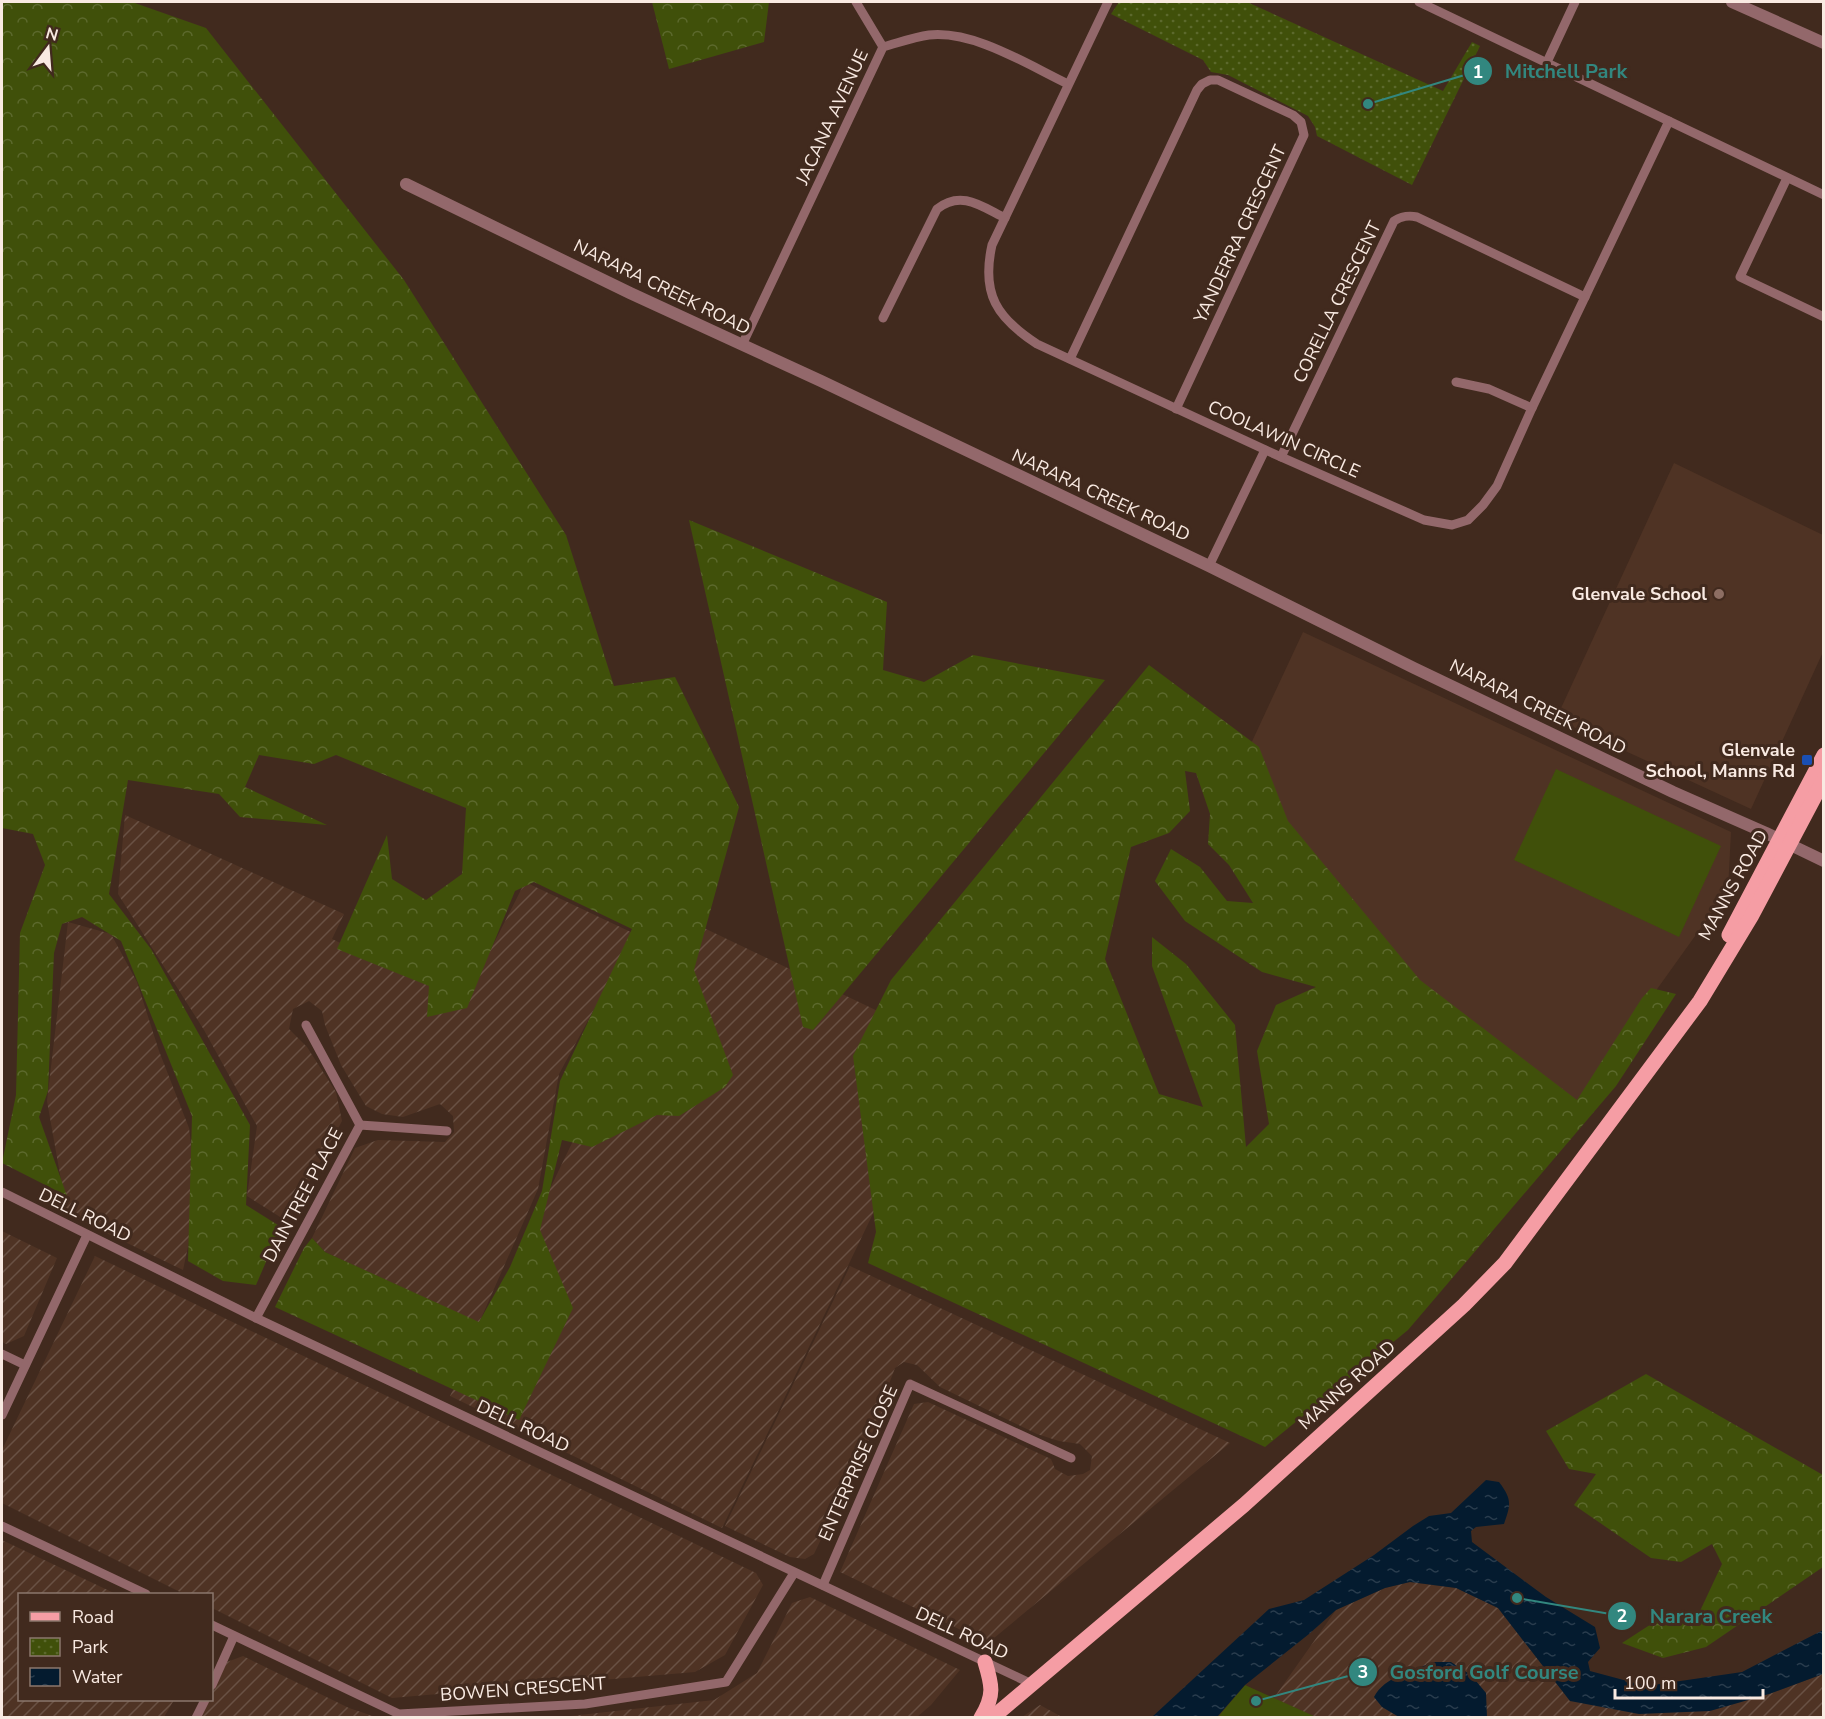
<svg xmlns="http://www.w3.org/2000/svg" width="1825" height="1719" viewBox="0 0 1825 1719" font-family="'Nunito Sans',sans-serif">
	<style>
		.built { fill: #4f3324 }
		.industrial { fill: url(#industrial-furrows) }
		.grass { fill: #40500a }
		.forest { fill: url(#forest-crowns); fill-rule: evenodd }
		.park { fill: url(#park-dots) }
		.water { fill: url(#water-ripples) }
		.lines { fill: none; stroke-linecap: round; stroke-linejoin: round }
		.minor { stroke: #93686b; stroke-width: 9 }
		.tertiary { stroke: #93686b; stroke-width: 12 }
		.primary { stroke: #f59da4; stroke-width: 15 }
		.education-dot { fill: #8d6e63; stroke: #412a1e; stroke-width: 2 }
		.transit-dot { fill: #1a4fb4; stroke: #412a1e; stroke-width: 2 }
		.labels { text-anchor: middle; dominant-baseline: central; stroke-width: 6; stroke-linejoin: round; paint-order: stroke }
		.street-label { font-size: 18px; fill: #f9eae2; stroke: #412a1e }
		.poi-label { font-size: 18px; font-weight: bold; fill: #f9eae2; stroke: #412a1e; text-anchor: end }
		.leader { fill: none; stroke: #32877f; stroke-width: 2 }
		.callout-dot { fill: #32877f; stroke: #412a1e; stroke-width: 2 }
		.mark-label { font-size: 18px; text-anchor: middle; font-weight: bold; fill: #fff }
		.callout-label { font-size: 20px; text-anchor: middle; font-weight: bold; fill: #32877f; stroke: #412a1e; stroke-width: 6; stroke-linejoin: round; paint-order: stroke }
	</style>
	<defs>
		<pattern id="industrial-furrows" width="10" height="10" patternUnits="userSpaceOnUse" patternTransform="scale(1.5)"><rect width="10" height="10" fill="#4f3324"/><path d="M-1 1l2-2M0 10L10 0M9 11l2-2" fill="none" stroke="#695144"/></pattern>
		<pattern id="forest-crowns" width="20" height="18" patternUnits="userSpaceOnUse" patternTransform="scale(1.5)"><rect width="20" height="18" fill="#40500a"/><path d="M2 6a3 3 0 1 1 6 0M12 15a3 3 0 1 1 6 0" fill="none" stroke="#5c692d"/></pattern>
		<pattern id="park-dots" width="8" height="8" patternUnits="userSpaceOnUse" patternTransform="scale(1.5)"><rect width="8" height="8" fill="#40500a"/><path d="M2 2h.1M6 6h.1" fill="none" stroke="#5c692d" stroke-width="1.8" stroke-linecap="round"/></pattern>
		<pattern id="water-ripples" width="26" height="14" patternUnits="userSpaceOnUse" patternTransform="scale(1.5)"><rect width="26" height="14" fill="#041b2f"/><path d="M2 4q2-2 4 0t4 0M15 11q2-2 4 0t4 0" fill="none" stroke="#293c4d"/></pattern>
	</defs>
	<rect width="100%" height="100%" fill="#412a1e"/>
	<!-- built -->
	<g class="built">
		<path d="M1674 463 1823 535V652L1751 809 1556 719Z"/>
		<path d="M1303 632 1731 832 1728 890 1577 1101 1208 836Z"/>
	</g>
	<!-- industrial -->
	<g class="industrial">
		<path d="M125 815 344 914 332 939 464 1002 525 882 635 934 559 1074 538 1189 479 1323 325 1252 312 1238 355 1148 378 1140 445 1142 454 1132 453 1116 440 1104 403 1117 382 1114 366 1106 341 1065 325 1025 322 1011 309 1001 293 1009 289 1029 307 1047 336 1092 342 1121 288 1222 247 1196 257 1126 204 1030 118 894Z"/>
		<path d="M681 917 953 1047 722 1528 450 1396Z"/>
		<path d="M68 922 111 934 137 982 159 1051 189 1128 198 1200 183 1270 67 1214 47 1101Z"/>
		<path d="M2 1231 57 1258 24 1336 6 1344 2 1342Z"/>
		<path d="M95 1256 756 1573 763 1585 725 1655 695 1672 392 1698 212 1608V1594H184L2 1503V1450Z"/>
		<path d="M850 1266 1230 1443 988 1643 840 1572 914 1404 928 1402 1051 1459 1055 1469 1068 1476 1083 1474 1090 1470 1092 1456 1080 1444 1059 1441 1037 1434 940 1387 917 1365 904 1362 895 1368 889 1384 888 1400 814 1554 805 1559 790 1557 725 1526Z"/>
		<path d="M2 1540 116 1594H20V1700H174L164 1717H2Z"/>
		<path d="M1410 1582 1457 1588 1498 1608 1570 1701 1769 1694 1823 1674V1717L1295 1718 1269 1705 1336 1610 1385 1588Z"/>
		<path d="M810 1597 960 1670 931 1705 917 1717H562L714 1700 757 1673 792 1603Z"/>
		<path d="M243 1656 349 1708 376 1717 200 1718 209 1700H212V1694L227 1662Z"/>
		<path d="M1040 1705 1062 1717H1022Z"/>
	</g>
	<!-- grass -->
	<g class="grass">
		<path d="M1556 769 1721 846 1679 937 1514 860Z"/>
		<path d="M1245 1685 1316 1717 1217 1718Z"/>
	</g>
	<!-- forest -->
	<g class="forest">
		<path d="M2 2H132L206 28 404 280 566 535 614 686 675 677 739 807 694 970 733 1075 725 1087 679 1116 657 1115 592 1147 562 1140 540 1230 573 1308 519 1420 275 1307 304 1248 312 1238 325 1252 479 1322 510 1267 542 1191 560 1081 632 929 534 882 515 891 467 1008 427 1017 429 986 337 949 387 835 392 879 426 900 462 874 466 808 336 755 314 764 259 755 245 787 327 825 240 817 219 794 128 780 109 894 151 949 250 1125 246 1205 281 1227 256 1285 223 1281 188 1261 192 1116 121 941 82 917 62 924 54 953 48 1091 39 1117 67 1196 2 1163 16 1095 20 933 45 865 33 834 2 828Z"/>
		<path d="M652 2H769L764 42 669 69Z"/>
		<path d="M689 520 887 602 883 670 924 682 973 655 1105 680 813 1030 803 1027Z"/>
		<path d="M1149 665 1259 747 1288 821 1420 980 1577 1100 1642 998 1651 988 1676 994 1616 1086 1408 1330 1265 1447 868 1263 876 1232 853 1056 891 980ZM1185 771 1196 773 1210 814 1208 844 1229 865 1253 903 1227 901 1200 867 1171 849 1155 881 1185 921 1262 972 1316 987 1276 1005 1257 1051 1269 1124 1246 1147 1235 1025 1186 964 1152 937V966L1203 1107 1159 1094 1105 959 1131 847 1169 833 1190 811Z"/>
		<path d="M1646 1374 1823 1475V1567L1706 1647 1663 1658 1622 1643 1659 1619 1700 1611 1722 1564 1712 1544 1681 1562 1651 1558 1574 1505 1596 1474 1569 1469 1546 1431Z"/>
	</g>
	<!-- park -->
	<path class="park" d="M1119 2H1247L1443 91 1472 42 1480 46 1412 185 1317 136 1315 127 1308 116 1228 75 1211 72 1203 60 1111 14Z"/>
	<!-- water -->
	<g class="water">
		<path d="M1486 1480 1499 1482C1512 1499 1511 1504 1504 1524L1476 1527 1471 1531 1472 1542 1546 1597 1595 1627 1600 1648 1588 1662 1590 1671 1646 1686 1742 1672 1823 1630V1674L1769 1694 1710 1711 1639 1714 1570 1701 1498 1608 1456 1588 1410 1582 1385 1588 1336 1610 1309 1634 1245 1685 1217 1717H1152L1269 1609 1304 1600 1374 1555 1413 1526 1429 1516 1451 1513Z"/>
		<path d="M1435 1662H1451L1471 1675 1486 1693 1487 1717H1399L1382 1707 1374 1697C1384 1677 1415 1669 1435 1662Z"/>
	</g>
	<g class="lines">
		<!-- minor -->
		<g class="minor">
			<path d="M856 2 883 47"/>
			<path d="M1108 2 992 245C981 294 997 318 1037 344L1270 452 1424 520 1452 525 1468 520 1483 505 1497 486 1532 408 1669 121"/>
			<path d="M1419 2 1824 195"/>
			<path d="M1547 62 1575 2"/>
			<path d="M1787 178 1740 277 1824 317"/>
			<path d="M883 318 937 209C961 190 981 206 1005 218"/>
			<path d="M742 345 883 47C898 43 914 37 929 35 974 30 1028 65 1068 84"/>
			<path d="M1070 359 1197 90 1202 84 1210 80H1218L1293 115 1301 122 1304 135 1176 409"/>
			<path d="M1456 382 1489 389 1532 408"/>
			<path d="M1281 457 1394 221C1402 216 1408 215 1417 217L1585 297"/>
			<path d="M1209 566 1265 450"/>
			<path d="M360 1125 447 1131"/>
			<path d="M2 1192 256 1318 1032 1684"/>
			<path d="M256 1318 360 1125 306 1025"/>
			<path d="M2 1354 25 1365"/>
			<path d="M2 1415 87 1235"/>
			<path d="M2 1526 146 1594"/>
			<path d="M823 1585 910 1384 1071 1458"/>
			<path d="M212 1625 399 1714 585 1704 726 1682 794 1573"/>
			<path d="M212 1685 234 1636"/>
			<path d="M196 1718 205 1700"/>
		</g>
		<!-- tertiary -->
		<g class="tertiary">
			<path d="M1732 2 1824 43"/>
			<path d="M406 184 630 293 821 381 1209 566 1414 668 1673 792 1766 833 1824 861"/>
		</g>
		<!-- primary -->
		<g class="primary">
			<path d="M1729 935 1824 755"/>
			<path d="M981 1718C995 1695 992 1685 985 1662"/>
			<path d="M992 1718 1244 1505 1464 1305 1505 1263 1700 1001 1752 915 1824 779"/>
		</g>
	</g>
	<!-- markers -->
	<circle class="education-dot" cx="1719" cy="594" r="6"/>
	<rect class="transit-dot" x="1801" y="754" width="12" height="12" rx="3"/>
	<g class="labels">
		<!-- street labels -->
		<g class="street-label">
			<text transform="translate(832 117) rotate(-65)">JACANA AVENUE</text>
			<text transform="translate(1240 234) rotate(-65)">YANDERRA CRESCENT</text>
			<text transform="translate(662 287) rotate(26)">NARARA CREEK ROAD</text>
			<text transform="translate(1337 302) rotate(-64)">CORELLA CRESCENT</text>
			<text transform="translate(1284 439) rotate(24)">COOLAWIN CIRCLE</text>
			<text transform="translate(1101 495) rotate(25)">NARARA CREEK ROAD</text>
			<text transform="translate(1538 707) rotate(26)">NARARA CREEK ROAD</text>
			<text transform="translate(1733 885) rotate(-61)">MANNS ROAD</text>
			<text transform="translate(303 1195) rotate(-62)">DAINTREE PLACE</text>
			<text transform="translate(85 1215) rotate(26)">DELL ROAD</text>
			<text transform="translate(1347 1385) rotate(-42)">MANNS ROAD</text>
			<text transform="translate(523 1426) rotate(25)">DELL ROAD</text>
			<text transform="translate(858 1463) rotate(-66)">ENTERPRISE CLOSE</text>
			<text transform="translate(962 1633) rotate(25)">DELL ROAD</text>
			<text transform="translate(523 1689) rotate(-4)">BOWEN CRESCENT</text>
		</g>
		<!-- poi labels -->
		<g class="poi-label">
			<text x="1707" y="594">Glenvale School</text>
			<text x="1795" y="750">Glenvale<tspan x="1795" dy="21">School, Manns Rd</tspan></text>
		</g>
	</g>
	<!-- callouts -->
	<path class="leader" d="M1368 104L1478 71M1517 1598L1622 1616M1256 1701L1363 1672"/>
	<g class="callout-dot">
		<circle cx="1368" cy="104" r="6"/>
		<circle cx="1517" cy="1598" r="6"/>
		<circle cx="1256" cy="1701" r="6"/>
		<circle cx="1478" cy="71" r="15"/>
		<circle cx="1622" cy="1616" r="15"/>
		<circle cx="1363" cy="1672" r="15"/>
	</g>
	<g class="mark-label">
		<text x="1478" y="78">1</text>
		<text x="1622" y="1622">2</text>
		<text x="1363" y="1678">3</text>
	</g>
	<g class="callout-label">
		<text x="1566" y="78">Mitchell Park</text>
		<text x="1711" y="1623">Narara Creek</text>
		<text x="1484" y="1679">Gosford Golf Course</text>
	</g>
	<!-- border -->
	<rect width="1825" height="1719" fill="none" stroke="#f9eae2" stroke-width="6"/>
	<!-- legend -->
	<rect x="18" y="1593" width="195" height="108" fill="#412a1e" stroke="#8b776c" stroke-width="1.5"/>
	<rect x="30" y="1612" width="30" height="9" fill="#f59da4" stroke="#8b776c" stroke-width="1.5"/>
	<text x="72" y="1623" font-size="18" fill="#f9eae2">Road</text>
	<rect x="30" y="1638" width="30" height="18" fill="url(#park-dots)" stroke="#8b776c" stroke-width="1.5"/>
	<text x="72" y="1653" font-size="18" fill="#f9eae2">Park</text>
	<rect x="30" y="1668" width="30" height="18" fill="url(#water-ripples)" stroke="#8b776c" stroke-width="1.5"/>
	<text x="72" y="1683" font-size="18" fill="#f9eae2">Water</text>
	<!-- north arrow -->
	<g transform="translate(48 48) rotate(16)" stroke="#412a1e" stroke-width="4.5" paint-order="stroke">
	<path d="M0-4.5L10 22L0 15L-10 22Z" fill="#f9eae2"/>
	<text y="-9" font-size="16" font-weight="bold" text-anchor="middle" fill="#f9eae2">N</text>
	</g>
	<!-- scale -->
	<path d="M1615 1689v9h148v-9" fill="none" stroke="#f9eae2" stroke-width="3"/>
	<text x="1624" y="1689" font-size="18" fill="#f9eae2" stroke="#412a1e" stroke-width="4.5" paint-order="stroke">100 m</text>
</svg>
